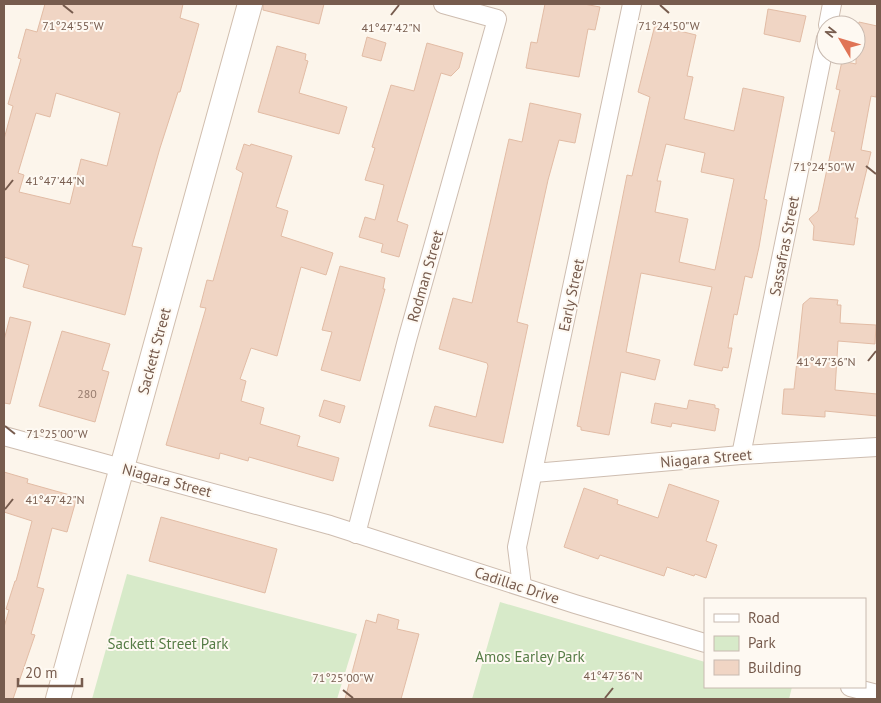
<svg xmlns="http://www.w3.org/2000/svg" width="881" height="703" viewBox="0 0 881 703" font-family="'PT Sans',sans-serif">
	<style>
		.green { fill: #d7eac9 }
		.building { fill: #f0d5c4; stroke: #e2bca5; fill-rule: evenodd }
		.lines { fill: none; stroke-linecap: round; stroke-linejoin: round }
		.street-casing { stroke: #cebdb0; stroke-width: 20 }
		.secondary-casing { stroke: #d1beae; stroke-width: 26 }
		.street { stroke: #fff; stroke-width: 18 }
		.secondary { stroke: #fff; stroke-width: 24 }
		.ticks { fill: none; stroke: #775c4e; stroke-width: 2 }
		.labels { text-anchor: middle; dominant-baseline: central; stroke-width: 4; stroke-linejoin: round; paint-order: stroke }
		.number-label { font-size: 12px; fill: #957a6c }
		.street-label { font-size: 15px; fill: #775c4e; stroke: #fef9f2 }
		.park-label { font-size: 15px; fill: #567c46; stroke: #fef9f2 }
		.ticks-label { font-size: 12px; text-anchor: middle; fill: #775c4e; stroke: #fef9f2; stroke-width: 4; stroke-linejoin: round; paint-order: stroke }
	</style>
	<rect width="100%" height="100%" fill="#fcf5eb"/>
	<!-- green -->
	<g class="green">
		<path d="M127 574 357 634 337 699H92Z"/>
		<path d="M500 602 705 662V687H792L789 699H472Z"/>
	</g>
	<!-- building -->
	<g class="building">
		<path d="M45 4H183L180 18 199 24 180 92H178L160 148 132 246 142 248 125 315 23 287 29 265 4 257V139L13 106 8 104 21 59 18 58 26 29 37 32ZM56 93 120 113 107 166 81 159 70 204 19 192 24 175 18 173 36 113 50 117Z"/>
		<path d="M263 4H324L319 24 263 10Z"/>
		<path d="M545 4H584L600 7 595 30 588 29 579 77 526 68 531 42 537 43Z"/>
		<path d="M768 9 806 16 800 42 764 34Z"/>
		<path d="M859 22 877 26V87L876 97 871 96 861 150 871 152 855 218H858L854 245 813 240 814 226 809 219 818 211 835 132 831 131 840 90 836 89 842 61 856 64V37Z"/>
		<path d="M655 25 696 35 687 76 693 77 684 119 734 131 743 88 784 97 764 199 767 200 759 247 752 278 745 276 737 315 734 314 728 348H732L728 368 723 367 722 371 694 365 712 287 641 273 626 352 660 360 655 380 621 372 609 435 581 430V427L577 426 627 175 632 176 650 97 638 92ZM666 144 705 153 701 172 734 179 715 270 679 262 688 219 655 212 661 181H657Z"/>
		<path d="M367 37 386 43 381 61 362 56Z"/>
		<path d="M427 43 463 53 459 68 451 76 441 73 397 221 408 225 399 257 381 252 383 244 359 237 365 217 375 220 384 185 365 180 375 148 372 147 391 85 414 91Z"/>
		<path d="M277 46 306 54 305 60 308 61 299 93 347 107 339 134 258 112Z"/>
		<path d="M530 103 581 114 575 143 559 140 548 180 517 322 528 325 503 443 429 426 435 406 476 417 488 366 487 363 439 349 453 298 472 303 509 139 522 142Z"/>
		<path d="M244 144 250 146 251 144 292 156 276 207 288 211 281 236 333 253 326 275 301 267 277 356 251 348 240 379 246 381 241 401 264 408 260 424 300 436 297 446 339 458 333 481 249 457 248 461 220 453 219 459 166 445 206 308 200 307 207 280 213 281 243 173 236 169Z"/>
		<path d="M340 266 385 278 383 289H385L360 381 321 370 332 332 322 330Z"/>
		<path d="M810 298 838 300 837 305H841L840 323 876 325 875 344 838 341 835 390 877 394V416L825 411V417L782 414 784 389H794L803 304Z"/>
		<path d="M10 317 31 322 10 404 4 403V340Z"/>
		<path d="M62 331 110 344 102 370 109 372 95 422 39 406Z"/>
		<path d="M324 400 345 406 340 423 319 416Z"/>
		<path d="M689 400 715 405V408L719 409 715 431 672 423 671 427 651 423 655 403 687 409Z"/>
		<path d="M4 472 28 479 27 483 77 497 67 532 52 528 37 587 44 589 31 634 35 635 13 699H4V627L9 610 6 609 15 581H16L32 521 4 512Z"/>
		<path d="M669 484 719 501 706 541 717 545 706 578 695 574 694 576 667 567 664 576 600 555 598 559 564 547 584 488 618 500 617 504 658 518Z"/>
		<path d="M161 517 277 549 265 593 149 561Z"/>
		<path d="M378 614 399 620 397 629 419 634 401 699H345L366 620 376 623Z"/>
	</g>
	<g class="lines">
		<defs>
			<g id="street">
				<path d="M828 25 832 4"/>
				<path d="M4 436 330 525 575 604 705 643"/>
				<path d="M741 455 826 38"/>
				<path d="M534 473 741 455 877 447"/>
				<path d="M356 534 407 340 497 19 443 4"/>
				<path d="M522 586 517 547 632 4"/>
				<path d="M850 687 877 694"/>
			</g>
			<path id="secondary" d="M58 699 250 4"/>
		</defs>
		<!-- street casing -->
		<use href="#street" class="street-casing"/>
		<!-- secondary casing -->
		<use href="#secondary" class="secondary-casing"/>
		<!-- street -->
		<use href="#street" class="street"/>
		<!-- secondary -->
		<use href="#secondary" class="secondary"/>
	</g>
	<!-- ticks -->
	<path class="ticks" d="M63 5 73 13M660 5 669 13M391 15 399 5M866 166 876 174M5 190 13 180M868 361 876 351M5 426 15 434M5 509 13 499M343 690 353 698M605 698 613 688"/>
	<g class="labels">
		<!-- number labels -->
		<g class="number-label">
			<text x="87" y="393">280</text>
		</g>
		<!-- street labels -->
		<g class="street-label">
			<text transform="translate(784 246) rotate(-79)">Sassafras Street</text>
			<text transform="translate(425 276) rotate(-74)">Rodman Street</text>
			<text transform="translate(571 295) rotate(-78)">Early Street</text>
			<text transform="translate(154 351) rotate(-75)">Sackett Street</text>
			<text transform="translate(706 458) rotate(-5)">Niagara Street</text>
			<text transform="translate(167 480) rotate(15)">Niagara Street</text>
			<text transform="translate(517 585) rotate(18)">Cadillac Drive</text>
		</g>
		<!-- park labels -->
		<g class="park-label">
			<text x="168" y="643">Sackett Street Park</text>
			<text x="530" y="656">Amos Earley Park</text>
		</g>
	</g>
	<g class="ticks-label">
		<text x="73" y="30">71°24'55"W</text>
		<text x="669" y="30">71°24'50"W</text>
		<text x="391" y="32">41°47'42"N</text>
		<text x="824" y="171">71°24'50"W</text>
		<text x="55" y="185">41°47'44"N</text>
		<text x="826" y="366">41°47'36"N</text>
		<text x="57" y="438">71°25'00"W</text>
		<text x="55" y="504">41°47'42"N</text>
		<text x="613" y="680">41°47'36"N</text>
		<text x="343" y="682">71°25'00"W</text>
	</g>
	<!-- border -->
	<rect width="881" height="703" fill="none" stroke="#775c4e" stroke-width="10"/>
	<!-- legend -->
	<rect x="704" y="598" width="162" height="90" fill="#fef9f2" stroke="#c8bab0"/>
	<rect x="714" y="614" width="25" height="8" fill="#ffffff" stroke="#c8bab0"/>
	<text x="748" y="623" font-size="15" fill="#775c4e">Road</text>
	<rect x="714" y="636" width="25" height="15" fill="#d7eac9" stroke="#c8bab0"/>
	<text x="748" y="648" font-size="15" fill="#775c4e">Park</text>
	<rect x="714" y="660" width="25" height="15" fill="#f0d5c4" stroke="#c8bab0"/>
	<text x="748" y="673" font-size="15" fill="#775c4e">Building</text>
	<!-- north arrow -->
	<g transform="translate(841 40) rotate(308)"><circle r="24" fill="#fef9f2" stroke="#c8bab0"/>
	<path d="M0-4L9 19L0 12L-9 19Z" fill="#e07456"/>
	<text y="-8" font-size="14" font-weight="bold" text-anchor="middle" fill="#775c4e">N</text>
	</g>
	<!-- scale -->
	<path d="M18 678v8h64v-8" fill="none" stroke="#775c4e" stroke-width="2.5"/>
	<text x="25" y="678" font-size="15" fill="#775c4e" stroke="#fef9f2" stroke-width="4" paint-order="stroke">20 m</text>
</svg>
